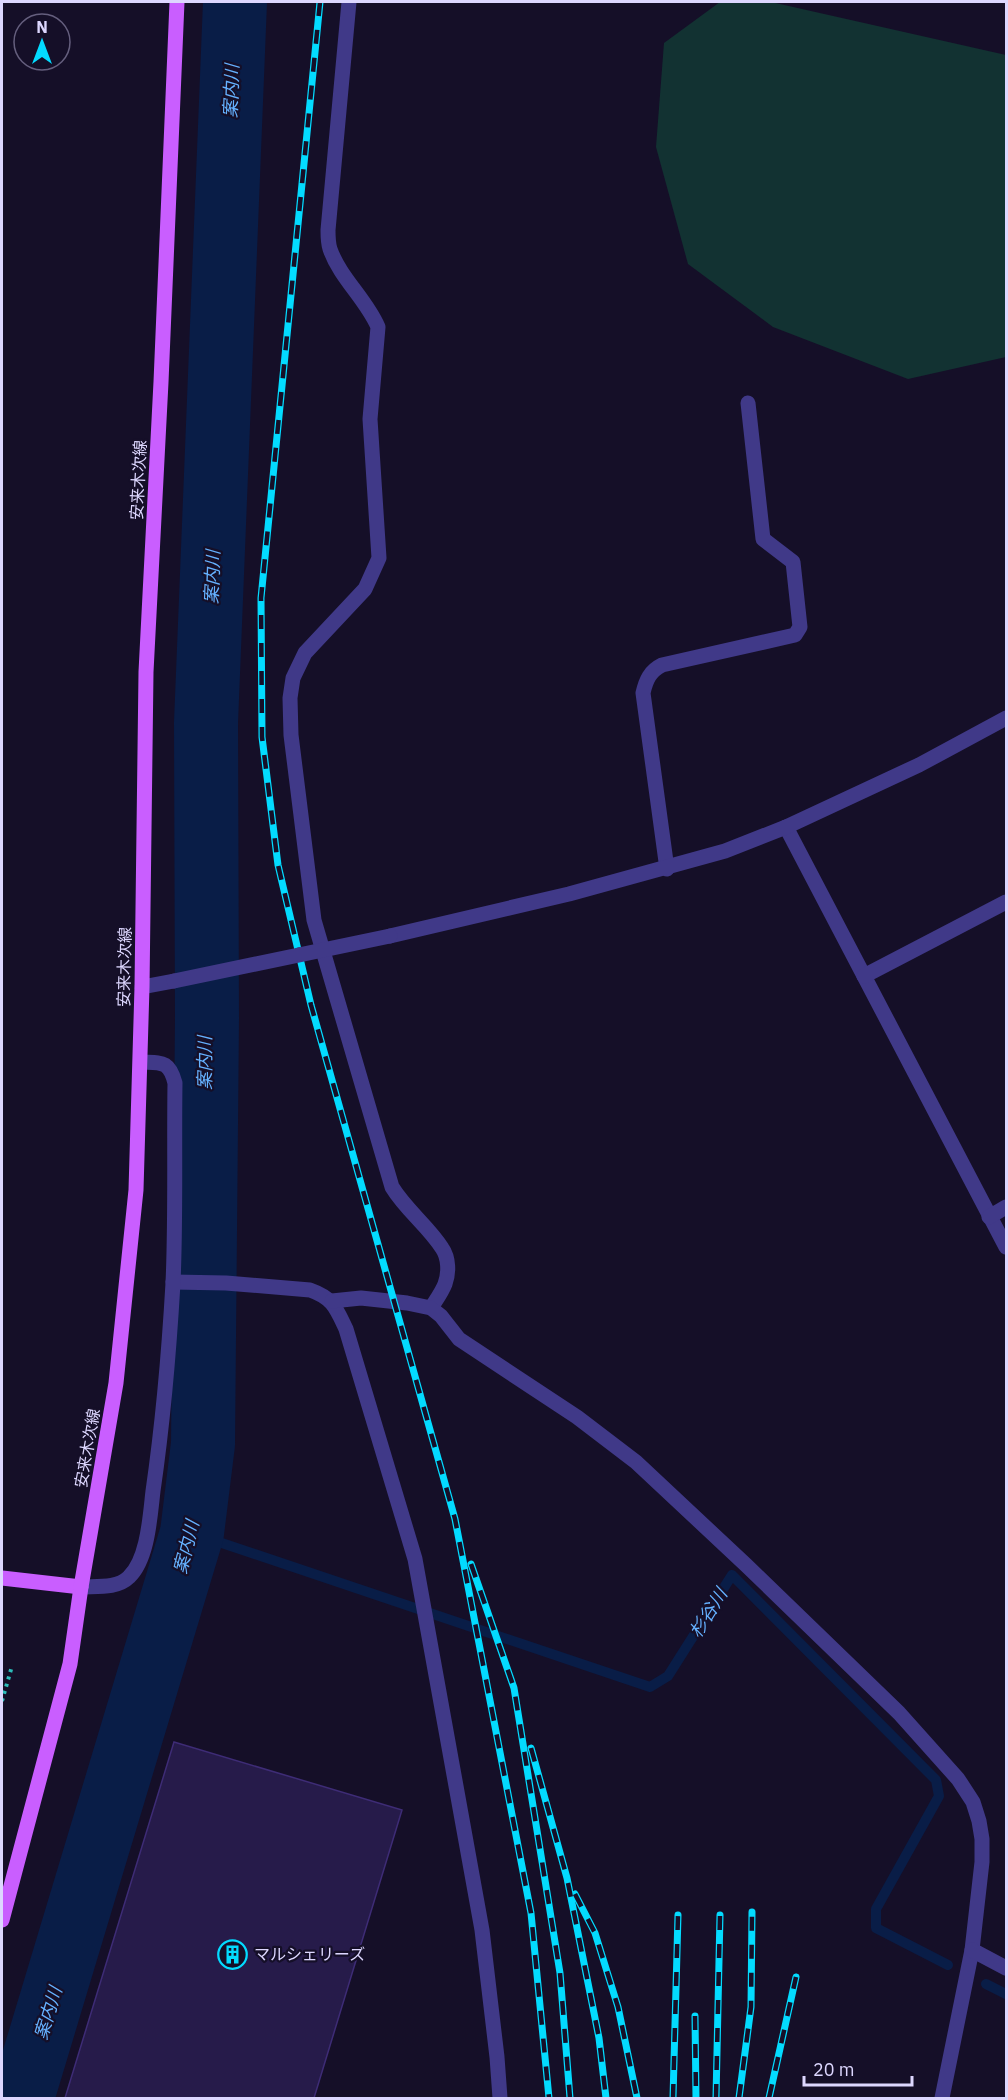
<svg xmlns="http://www.w3.org/2000/svg" width="1008" height="2100" viewBox="0 0 1008 2100" font-family="'IBM Plex Sans','Noto Sans JP',sans-serif">
	<style>
		.green { fill: #123232 }
		.lines { fill: none; stroke-linecap: round; stroke-linejoin: round }
		.stream { stroke: #091d47; stroke-width: 10 }
		.river { stroke: #091d47; stroke-width: 64 }
		.building { fill: #261b4a; stroke: #3e2c76; stroke-width: 1.5 }
		.path { stroke: #2dbdba; stroke-width: 4; stroke-dasharray: 3 4.5; stroke-linecap: butt }
		.minor { stroke: #403988; stroke-width: 15 }
		.major { stroke: #c95eff; stroke-width: 15 }
		.rail-casing { stroke: #03dbff; stroke-width: 7 }
		.rail { stroke: #150f28; stroke-width: 4.5; stroke-dasharray: 14; stroke-linecap: butt }
		.minor-bridge { stroke: #403988; stroke-width: 15 }
		.labels { text-anchor: middle; dominant-baseline: central; stroke-width: 4.5; stroke-linejoin: round; paint-order: stroke }
		.street-label { font-size: 16px; fill: #ddd7ff; stroke: #150f28 }
		.poi-label { font-size: 16px; fill: #ddd7ff; stroke: #150f28; text-anchor: start }
		.water-label { font-size: 18px; font-style: italic; fill: #65b1ff; stroke: #150f28 }
	</style>
	<rect width="100%" height="100%" fill="#150f28"/>
	<!-- green -->
	<path class="green" d="M720 2H771L1006 55V357L908 379 773 327 688 264 656 147 664 43Z"/>
	<g class="lines">
		<!-- stream -->
		<g class="stream">
			<path d="M192 1533 650 1687 668 1676 732 1575 936 1780 939 1796 876 1909V1928L948 1965"/>
			<path d="M986 1984 1006 1994"/>
		</g>
		<!-- river -->
		<path class="river" d="M22 2098 192 1533 203 1444 207 1018 206 723 235 2"/>
	</g>
	<!-- building -->
	<path class="building" d="M174 1742 402 1810 314 2098H65Z"/>
	<g class="lines">
		<!-- path -->
		<path class="path" d="M2 1701 12 1666"/>
		<!-- minor -->
		<g class="minor">
			<path d="M349 2 328 230C328 236 328 243 330 249 340 278 366 299 378 327L370 419 379 558 365 589 305 653 293 678 290 698 291 735 314 920 392 1187C406 1210 428 1226 442 1248 449 1258 449 1273 445 1284 442 1292 436 1300 431 1308"/>
			<path d="M786 827 1006 1247"/>
			<path d="M667 869 643 693C646 680 650 671 662 665L795 635 800 627 793 562 763 539 748 403"/>
			<path d="M390 936 569 894 725 851 786 827 919 765 1006 718"/>
			<path d="M864 976 1006 902"/>
			<path d="M142 987 174 981"/>
			<path d="M989 1217 1006 1207"/>
			<path d="M173 1282 226 1283 310 1290C333 1298 336 1308 346 1329L415 1559 482 1930 497 2057 500 2098"/>
			<path d="M332 1301 361 1298 407 1303 431 1308 441 1316 459 1339 577 1417 636 1462 746 1565 899 1713 958 1779 973 1802 979 1821 982 1839V1862L972 1950 942 2098"/>
			<path d="M81 1587C96 1586 117 1589 129 1577 148 1559 150 1516 153 1491 163 1422 169 1352 173 1283 176 1216 174 1149 175 1083 169 1060 161 1063 141 1062"/>
			<path d="M972 1950 1006 1968"/>
		</g>
		<!-- major -->
		<g class="major">
			<path d="M2 1578 81 1587"/>
			<path d="M2 1920 70 1664 81 1587 116 1383 136 1190 142 987 146 672 161 382 177 2"/>
		</g>
		<defs>
			<g id="rail">
				<path d="M320 2 261 598 262 737 278 865 311 1005 455 1519 531 1913 549 2098"/>
				<path d="M471 1564 514 1688 560 1973 570 2098"/>
				<path d="M531 1748 567 1878 599 2038 606 2098"/>
				<path d="M575 1894 595 1933 618 2007 637 2098"/>
				<path d="M695 2016 696 2098"/>
				<path d="M673 2098 678 1915"/>
				<path d="M716 2098 720 1915"/>
				<path d="M739 2098 751 2007 752 1912"/>
				<path d="M769 2098 796 1977"/>
			</g>
		</defs>
		<!-- rail casing -->
		<use href="#rail" class="rail-casing"/>
		<!-- rail -->
		<use href="#rail" class="rail"/>
		<!-- minor-bridge -->
		<path class="minor-bridge" d="M174 981 390 936"/>
	</g>
	<!-- icons -->
	<defs>
		<symbol id="building-ring" viewBox="-11 -11 22 22"><circle r="9.5" fill="#150f28" stroke="#03dbff" stroke-width="1.5"/><path d="M-4-6H4V6H1V3H-1V6H-4ZM-2.5-4.3h1.7v1.8h-1.7ZM.8-4.3h1.7v1.8H.8ZM-2.5-1h1.7V.8h-1.7ZM.8-1h1.7V.8H.8Z" fill="#03dbff"/></symbol>
	</defs>
	<g fill-rule="evenodd">
		<use href="#building-ring" x="216" y="1938" width="33" height="33"/>
	</g>
	<g class="labels">
		<!-- street labels -->
		<g class="street-label">
			<text transform="translate(138 480) rotate(-87)">安来木次線</text>
			<text transform="translate(124 967) rotate(-89)">安来木次線</text>
			<text transform="translate(87 1448) rotate(-80)">安来木次線</text>
		</g>
		<!-- poi labels -->
		<g class="poi-label">
			<text x="254" y="1954">マルシェリーズ</text>
		</g>
		<!-- water labels -->
		<g class="water-label">
			<text transform="translate(231 91) rotate(-88)">案内川</text>
			<text transform="translate(212 577) rotate(-88)">案内川</text>
			<text transform="translate(204 1063) rotate(-90)">案内川</text>
			<text transform="translate(186 1547) rotate(-76)">案内川</text>
			<text transform="translate(708 1613) rotate(-58)">杉谷川</text>
			<text transform="translate(48 2013) rotate(-73)">案内川</text>
		</g>
	</g>
	<!-- border -->
	<rect width="1008" height="2100" fill="none" stroke="#ddd7ff" stroke-width="6"/>
	<!-- north arrow -->
	<g transform="translate(42 42)"><circle r="28" fill="#150f28" stroke="#655f7e" stroke-width="1.5"/>
	<path d="M0-4.5L10 22L0 15L-10 22Z" fill="#03dbff"/>
	<text y="-9" font-size="16" font-weight="bold" text-anchor="middle" fill="#ddd7ff">N</text>
	</g>
	<!-- scale -->
	<path d="M804 2076v9h108v-9" fill="none" stroke="#ddd7ff" stroke-width="3"/>
	<text x="813" y="2076" font-size="18" fill="#ddd7ff" stroke="#150f28" stroke-width="4.5" paint-order="stroke">20 m</text>
</svg>
